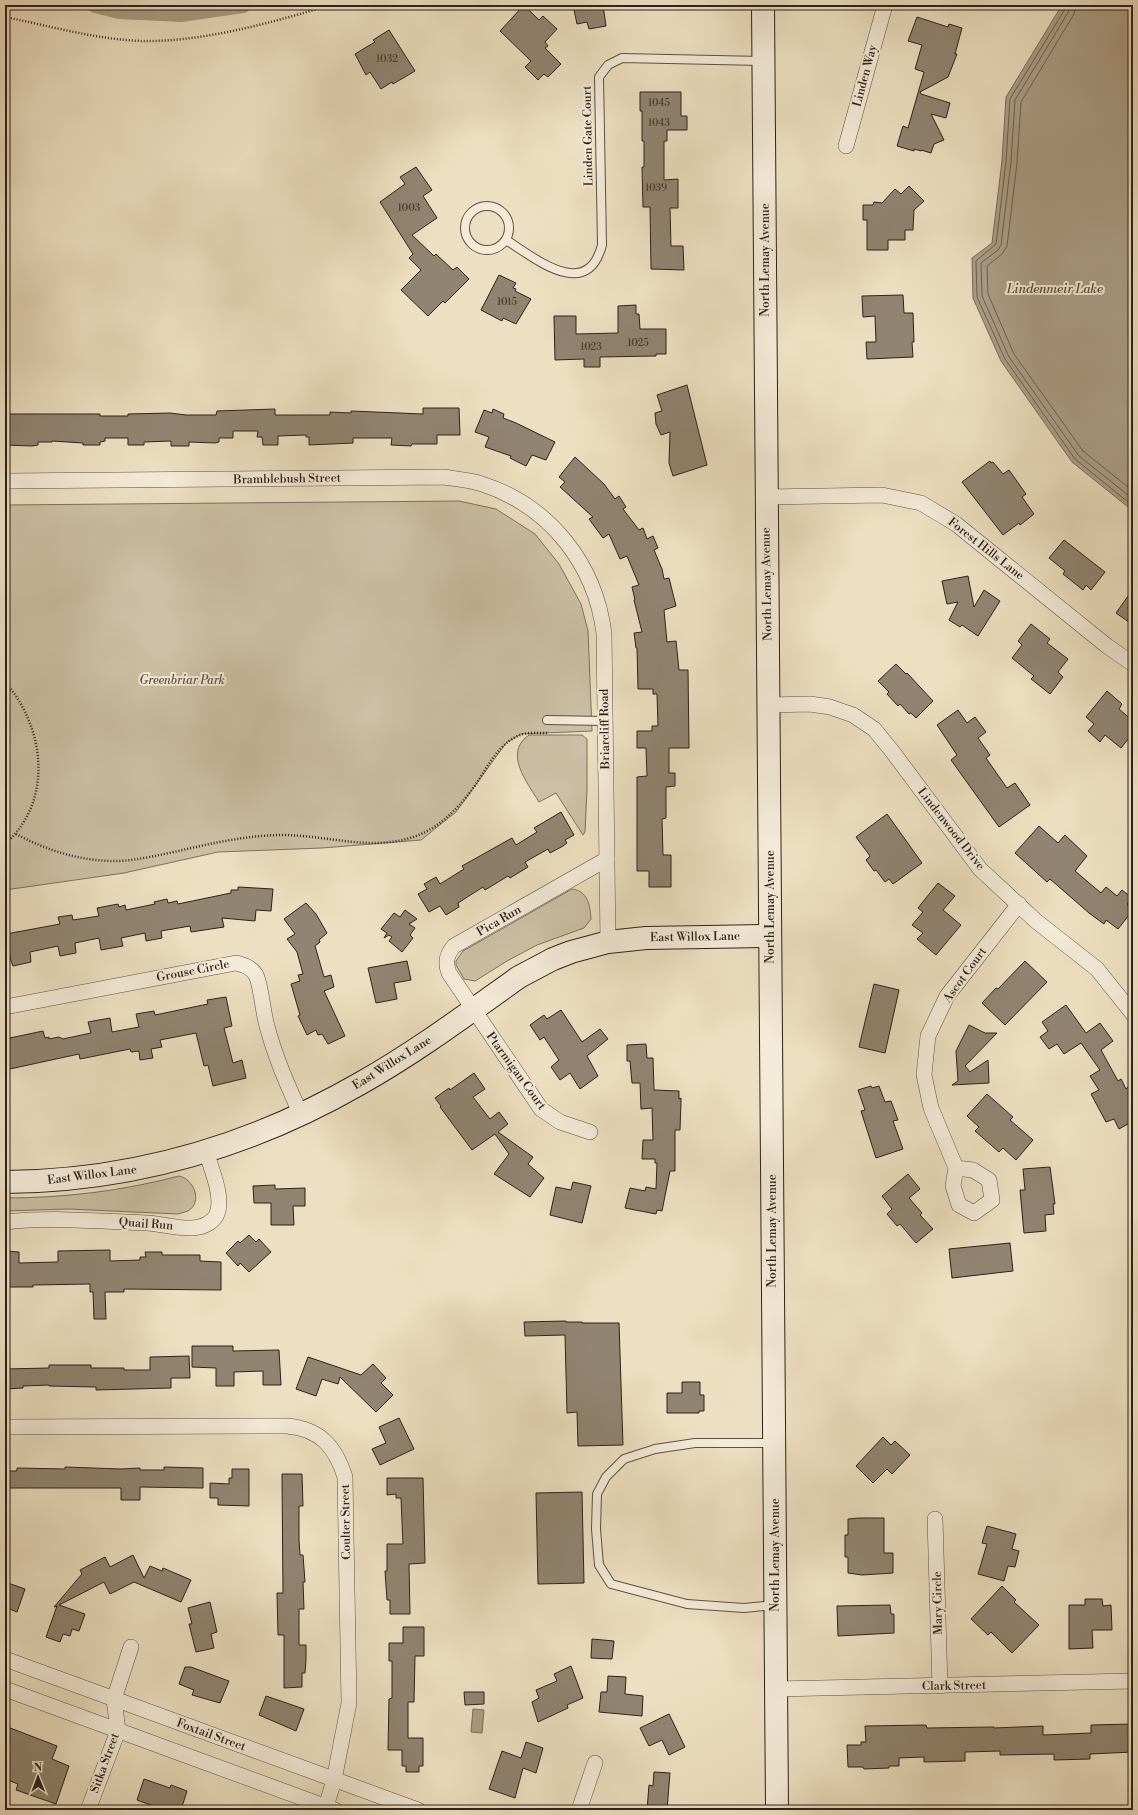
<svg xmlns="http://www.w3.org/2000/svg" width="1138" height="1815" viewBox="0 0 1138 1815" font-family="'Libre Bodoni',serif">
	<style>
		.green { fill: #ccbfa5; stroke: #7c7060 }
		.water { fill: #ac9e88; stroke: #796c5c }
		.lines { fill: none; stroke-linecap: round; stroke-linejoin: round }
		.shore { stroke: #6c6051; stroke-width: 1 }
		.canal { stroke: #ac9e88; stroke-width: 16 }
		.building { fill: #918471; stroke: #2d211a }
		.service-casing { stroke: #5d5044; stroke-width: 10 }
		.minor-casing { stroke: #5d5044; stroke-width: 16 }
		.secondary-casing { stroke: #2d211a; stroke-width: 24 }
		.path { stroke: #2d211a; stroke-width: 2.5; stroke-dasharray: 1 2; stroke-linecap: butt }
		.service { stroke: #f3ead7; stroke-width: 8 }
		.minor { stroke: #f3ead7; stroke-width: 15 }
		.secondary { stroke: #f3ead7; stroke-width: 22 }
		.labels { text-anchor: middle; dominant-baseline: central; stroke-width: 4; stroke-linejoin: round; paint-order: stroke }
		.number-label { font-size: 10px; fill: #463a30 }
		.street-label { font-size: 12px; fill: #2d211a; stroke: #f3ead7 }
		.park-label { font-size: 12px; font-style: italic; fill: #5d5044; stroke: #f3ead7 }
		.water-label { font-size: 13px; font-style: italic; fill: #594d40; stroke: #f3ead7 }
	</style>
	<rect width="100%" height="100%" fill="#eddfc1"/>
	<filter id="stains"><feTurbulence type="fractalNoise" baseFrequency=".005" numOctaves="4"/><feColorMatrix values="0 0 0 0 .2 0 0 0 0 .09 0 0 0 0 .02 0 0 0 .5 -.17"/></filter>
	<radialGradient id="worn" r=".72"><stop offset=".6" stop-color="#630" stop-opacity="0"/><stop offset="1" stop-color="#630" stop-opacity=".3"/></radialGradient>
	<!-- green -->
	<g class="green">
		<path d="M459 501 496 509 535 534 559 564 581 604 588 631 592 731 521 734 506 743 456 812 421 840 322 848 218 852 124 873 5 890V505Z"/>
		<path d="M529 735H582L587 739V790L585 832 583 835 556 793 539 802C527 782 503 753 529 735Z"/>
		<path d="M572 889C588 891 590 905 591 919L584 928 537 945 507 961 475 981 464 979 456 965V961L463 951Z"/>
		<path d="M179 1176C194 1179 203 1202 188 1211 185 1212 181 1213 178 1214L68 1209 5 1211V1198C64 1198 122 1191 179 1176Z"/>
	</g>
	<!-- water -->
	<g class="water">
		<path d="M1062 5H1133V511L1072 462 1001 361 973 298 972 258 992 243 1002 161 1006 97Z"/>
		<path d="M473 1709 484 1710 482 1733 471 1732Z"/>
	</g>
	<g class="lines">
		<!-- shore -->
		<g class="shore">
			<path d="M1065 5V9L1010 99 1006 162 996 244 976 261 977 297 1005 359 1075 459 1133 506"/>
			<path d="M1070 5 1069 11 1015 100 1011 162 1001 245 998 250 981 263 982 296 1009 357 1079 456 1133 499"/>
			<path d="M1076 5 1074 14 1021 102 1017 163 1007 246 1002 254 987 266 988 294 1014 354 1083 451 1133 491"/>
		</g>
		<!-- canal -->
		<path class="canal" d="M95 5 119 11 181 14 243 5"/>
	</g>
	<!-- building -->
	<g class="building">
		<path d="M524 5 539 20 543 16 557 29 545 42 548 46 545 48 561 64 548 77 544 74 538 80 525 67 531 61 500 31Z"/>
		<path d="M573 5H603L606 26 589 29 587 22 577 24Z"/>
		<path d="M917 17 948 27 949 24 962 28 955 54H957L948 77 920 92 921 94 950 103 946 118 931 114 944 140 934 144 931 153 921 150V151L914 149V151L897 146 903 126 908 128 924 72 915 69 922 45 908 41Z"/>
		<path d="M389 30 415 71 393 84 392 82 381 89 370 72 366 75 355 54 375 42 373 40Z"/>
		<path d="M640 92H681V116H687V130H667V141H664V180L678 179V208H670L671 246H683L684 270 651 269 650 207H643L642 167H644V141H642V111H640Z"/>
		<path d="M416 167 432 190 423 196 437 218 412 235 434 256 436 254 453 270 457 267 469 279 445 303 443 301 428 316 401 290 421 270 409 258 413 254 380 202 405 184 400 177Z"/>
		<path d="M909 186 924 201 914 210 913 230H905V240H888V250H867V220H863V205H873L874 202 882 203 895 189 901 194Z"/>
		<path d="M499 275 516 283 513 288 516 289 515 291 531 299 516 324 503 318 502 321 481 310Z"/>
		<path d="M903 295 904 313H913L914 342H912L913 357 867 359 866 342H876L875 316 863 317 862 296Z"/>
		<path d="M636 305V314H639L640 329H666V354H656V356L600 357V367H584V359L555 360 554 316H576V334L618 333V306Z"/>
		<path d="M687 385 707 465 673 476 669 463 670 432 661 435 656 424 655 413 662 411 657 395Z"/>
		<path d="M423 408H459L460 435H437V444H412L411 446 391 445 392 438H353V443L309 445V437H306V435L278 436V445H263L262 437H257L258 431H233V438H219V442L215 443 189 442V446H171V441L144 442V445H128V438H105V441L100 442V445H83V443L52 441V442H38V445L32 446 5 445V414H100V416H128V414L170 413 186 415H216L217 411 275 409V415H330V412L351 413V411L423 414Z"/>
		<path d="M493 409 504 414 503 418 516 423 555 442 546 460 532 455 526 466 510 458 511 456 485 447 489 437 475 432 484 410 492 413Z"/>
		<path d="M575 457 604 484 615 499 619 496 626 507 623 509 639 530 643 528 647 539 653 536 658 548 654 550 662 569 664 579 669 578 676 606 664 610 667 642 676 641 679 670H688L689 748H669V773H675V786L666 787V818L662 819 663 855H671V887H649V871H637V777L647 776 646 748H637V731H652V726H658L657 694H653V689H638L637 648H636L634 633 642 632 634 600H635L632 587 639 585 627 556 620 559 609 534 603 538 589 519 593 517 560 487 565 482 559 477Z"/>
		<path d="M990 461 991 463 993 462 1003 474 1009 470 1026 494 1022 497 1034 514 1020 525 1019 523 1003 535 962 482Z"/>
		<path d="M1064 540 1105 572 1091 590 1086 585 1083 590 1063 574 1065 571 1049 558Z"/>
		<path d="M968 576 974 607 984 590 1000 601 978 636 962 625 960 627 949 620 958 602 947 604 942 581Z"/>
		<path d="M1133 589V625L1116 613Z"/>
		<path d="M1031 624 1050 639 1047 643 1068 659 1058 672 1063 677 1050 694 1031 679 1034 676 1012 658 1022 645 1018 641Z"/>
		<path d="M896 664 906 674 907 673 933 701 916 718 911 713 909 714 900 704 898 706 887 694 889 692 878 681Z"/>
		<path d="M1107 691 1122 704 1119 709 1133 721V733L1121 748 1105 735 1100 742 1088 731 1094 724 1086 717Z"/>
		<path d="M958 710 967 723 975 717 986 732 978 738 990 755 986 758 1007 788 1015 783 1030 805 999 827 951 760 957 755 937 725Z"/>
		<path d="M561 812 574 835 565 840 567 843 563 846 550 853 548 849 525 862 528 867 510 878 508 876 485 890 483 887 458 903 459 907 446 915 440 906 429 912 418 894 427 889 424 884 436 877 440 884 464 869 462 866 512 838 516 845 537 832 534 828Z"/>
		<path d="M887 814 922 863 893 884 889 879 885 882 876 870 874 871 866 860 870 856 856 837Z"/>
		<path d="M1039 826 1058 843 1065 835 1087 856 1075 871 1101 893 1106 887 1117 896 1122 890 1132 898 1127 904 1133 910 1118 929 1106 920 1104 924 1089 913 1050 879 1047 882 1015 853Z"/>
		<path d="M938 883 955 896 943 910 961 925 936 955 917 939 923 933 912 925 923 912 918 908Z"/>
		<path d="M238 887 273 889 271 911 256 910 255 921 222 918 224 927 191 932 190 926 161 931 162 938 146 941 145 933 121 938 123 946 101 950 99 938 75 943 76 953 60 956 58 946 30 952 31 962 13 966 11 961 6 934 60 924 58 917 72 915 73 920 99 916 97 908 118 904 119 907 125 905 126 910 155 904 154 902 167 899 168 903 177 901 178 904 231 893V890H238Z"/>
		<path d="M306 903 316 914 327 933 319 940 320 942 315 946 324 977 331 975 334 987 324 991 345 1036 328 1044 322 1034 318 1035 316 1030 307 1035 298 1016 300 1015 291 984 300 981 298 975 303 974 297 952 287 939 295 934 284 919Z"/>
		<path d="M405 910 417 919 409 924 415 928 410 935 413 938 402 952 389 941 392 937 389 935 384 938 387 933 381 929 394 913 400 917Z"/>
		<path d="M407 961 411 980 394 983 397 999 376 1003 368 968Z"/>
		<path d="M1025 961 1047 982 1005 1025 982 1003 996 988 998 989Z"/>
		<path d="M874 984 899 990 885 1053 859 1047Z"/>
		<path d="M226 997 232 1026 224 1028 233 1063 242 1060 246 1078 213 1086 208 1065 204 1066 196 1033 160 1040 162 1047 151 1049 153 1058 140 1060 139 1051 131 1052 130 1049 80 1059 79 1054 5 1070V1039L43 1031 45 1038 49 1037V1039L59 1037 63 1039 91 1033 88 1022 110 1018 112 1032 139 1027 136 1014 154 1011 155 1015 208 1004 207 1000Z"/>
		<path d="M1066 1005 1086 1033 1100 1023 1113 1041 1101 1050 1118 1081 1121 1079 1126 1089 1128 1087 1133 1096V1121L1119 1129 1114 1119 1106 1122 1091 1094 1099 1090 1090 1076 1100 1070 1081 1043 1064 1054 1057 1044 1049 1049 1040 1037 1048 1031 1042 1022Z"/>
		<path d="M561 1010 582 1042 600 1029 608 1039 587 1056 598 1076 580 1089 570 1073 560 1080 551 1067 559 1060 544 1037 540 1040 530 1025 544 1015 547 1019Z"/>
		<path d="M969 1025 985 1033H997L965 1066 970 1072 988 1060 989 1083 952 1085 958 1081 956 1051Z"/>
		<path d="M646 1044 647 1058H653L654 1090 679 1091V1099L681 1098V1102L680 1130H675V1171H670L662 1211 657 1210 656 1214 625 1208 630 1188 645 1191 646 1187 656 1189 657 1163H655V1159H642L643 1140H653L652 1108 641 1109 640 1083H632L630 1061H627V1045Z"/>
		<path d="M474 1073 485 1089 473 1097 490 1119 499 1112 508 1124 498 1132 533 1157 528 1164 544 1178 530 1197 494 1174 509 1154 495 1134 472 1150 440 1107 441 1106 435 1098 449 1088 450 1090Z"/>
		<path d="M871 1086 872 1088 879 1086 885 1102 891 1101 898 1120 893 1121 903 1149 876 1158 861 1111 865 1110 858 1090Z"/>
		<path d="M987 1094 1013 1117 1010 1120 1033 1140 1016 1160 1003 1148 999 1152 975 1131 979 1127 967 1116Z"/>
		<path d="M1050 1167 1055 1204H1053L1054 1214 1045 1215 1046 1231 1024 1233 1020 1190H1025L1023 1169Z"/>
		<path d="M908 1174 920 1189 909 1198 922 1213 920 1215 933 1229 916 1243 900 1224 897 1226 887 1214 892 1209 882 1196Z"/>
		<path d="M573 1182 591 1186 582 1223 550 1215 556 1187 571 1190Z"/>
		<path d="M275 1185V1189L305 1188V1206H293L294 1225H271V1203H254L253 1186Z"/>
		<path d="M249 1235 256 1242 259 1239 271 1252 249 1272 240 1263 238 1266 226 1253 238 1241 240 1243Z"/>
		<path d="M1010 1243 1013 1271 952 1278 949 1249Z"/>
		<path d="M110 1250V1261L140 1260V1257H146L145 1252H162V1255H200V1261L221 1262V1290L124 1289V1292H105L106 1319H94L93 1292H90V1284L33 1285V1287H5V1251L19 1252V1263L58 1262V1251Z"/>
		<path d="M566 1321V1322H582V1323H619L623 1445 578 1446 577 1412 567 1413 565 1335 525 1336 524 1322Z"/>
		<path d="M192 1346H233V1351L279 1350 281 1385H263V1371L234 1372V1386H216V1368L192 1367Z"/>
		<path d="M189 1356 190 1378H171V1388L96 1390V1387L49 1386V1385L23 1386V1388L5 1389V1369L49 1368V1365H91V1368H124V1370H150V1357Z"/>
		<path d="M308 1357 361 1375 373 1364 386 1378 381 1383 393 1395 376 1412 340 1377 338 1384 322 1379 316 1396 296 1389Z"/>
		<path d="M682 1382H700V1395H704V1411H699V1413H667V1393H682Z"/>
		<path d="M399 1418 414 1449 380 1465 372 1449 386 1443 379 1427Z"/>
		<path d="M883 1437 891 1445 895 1441 910 1455 892 1474 887 1469 873 1483 856 1466Z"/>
		<path d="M65 1467 121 1469 140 1468V1470H164V1467L203 1468V1488L140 1487V1500H121V1488H5V1471H17V1468L65 1469Z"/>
		<path d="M232 1469H249V1506L218 1505V1498H210V1483L229 1484V1478H232Z"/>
		<path d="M282 1474H302L303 1506H299V1540L300 1555H303L305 1582H303L304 1609H299V1645H306V1660L305 1673H302V1687L284 1688V1635H278L277 1593H283Z"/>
		<path d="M387 1478H423L425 1563 409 1564 410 1614H390V1600H387L385 1571H387V1544H403L401 1498H396V1494L387 1495Z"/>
		<path d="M582 1492 584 1583 538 1584 536 1493Z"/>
		<path d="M859 1518H884V1553H893V1573L862 1575 848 1573V1557H845V1535H848V1519Z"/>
		<path d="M987 1526 1016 1534 1012 1549 1019 1551 1015 1567 1008 1566 1004 1581 978 1574 987 1544 982 1543Z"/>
		<path d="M133 1555 144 1578 150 1566 162 1571 163 1568 191 1580 181 1602 134 1582 110 1594 104 1582 59 1605 85 1614 79 1631 72 1629 70 1636 63 1634 60 1642 46 1637 57 1606 54 1607 82 1574 80 1570 105 1557 110 1567Z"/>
		<path d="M5 1582 25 1589 17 1612 5 1607Z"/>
		<path d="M1002 1586 1016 1600 1014 1602 1039 1625 1012 1653 991 1632 988 1635 971 1619Z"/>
		<path d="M1085 1599H1102L1103 1606 1111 1605 1112 1630H1092L1093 1648 1069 1649V1605H1085Z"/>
		<path d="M210 1602 217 1632 211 1634 214 1648 196 1652 189 1624H192L188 1608Z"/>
		<path d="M890 1605 891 1614H894V1633L838 1636 837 1606Z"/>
		<path d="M403 1627H424V1656H415L414 1702H408V1738H423V1766H419V1772H406V1766H402V1750H388L389 1699 392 1698V1661H389V1643H403Z"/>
		<path d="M592 1639 614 1641 612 1659 591 1658Z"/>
		<path d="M571 1666 583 1698 567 1705 568 1708 538 1722 532 1702 539 1698 536 1690 557 1681 554 1674Z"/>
		<path d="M185 1667H191L229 1681 220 1703 192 1695 194 1690 179 1684Z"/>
		<path d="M608 1676 626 1677 625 1694 643 1696 642 1716 599 1712 601 1692H607Z"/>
		<path d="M464 1692H484V1704L465 1705Z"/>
		<path d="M266 1696 304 1709 296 1731 259 1715Z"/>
		<path d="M669 1714 685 1747 669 1755 662 1740 649 1746 640 1728Z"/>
		<path d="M1133 1724V1752L1090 1754V1759L1054 1760V1754L1000 1755V1751L965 1752V1761L924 1762V1757L899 1758V1766H889V1768L864 1769 863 1767H848L847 1745H861V1742H866L865 1726 926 1725 927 1728 994 1727V1728L1043 1726V1735L1091 1733V1725Z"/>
		<path d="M5 1726 57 1746 52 1759 69 1766 56 1804 16 1790 18 1784 5 1779Z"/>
		<path d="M526 1742 543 1748 536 1773 523 1768 515 1798 489 1789 502 1751 521 1758Z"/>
		<path d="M654 1772 670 1773 667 1810H647L649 1785 653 1786Z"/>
		<path d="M144 1779 170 1788 171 1785 187 1791 181 1810 168 1805 166 1810H164L137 1800Z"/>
	</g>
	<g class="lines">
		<defs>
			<g id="service">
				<circle cx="487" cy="228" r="22"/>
				<path d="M506 240C535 258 587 302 602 245L599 77 608 65 622 58 762 61"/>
				<path d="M547 720 605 721"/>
				<path d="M773 1443H695L655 1449 624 1459 606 1477 597 1494 596 1529 599 1565 611 1584 687 1604 744 1608 775 1605"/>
			</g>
			<g id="minor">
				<path d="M846 146 885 5"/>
				<path d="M5 481 443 477C456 479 470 480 482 484 550 506 595 564 604 633L608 942"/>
				<path d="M766 497 882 495 921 503 956 524 1107 646 1133 664"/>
				<path d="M768 705 810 704 830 707 853 715 874 729 892 751 980 869 1036 921 1097 969 1133 1014"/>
				<path d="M5 1007 236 963C244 965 251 967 256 975 261 985 263 1013 267 1026 275 1057 288 1086 301 1115"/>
				<path d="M590 1132 560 1122 541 1109 449 973C445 963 446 955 454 946L607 859"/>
				<path d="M956 1168 973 1170 989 1180 992 1200 974 1213 959 1205 953 1186 956 1168 931 1108 924 1075 928 1036 947 996 1019 904"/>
				<path d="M5 1222C52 1217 100 1221 147 1223 162 1224 178 1229 193 1228 202 1227 211 1224 216 1216 225 1199 211 1169 206 1151"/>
				<path d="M5 1427 287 1426C320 1429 335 1446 345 1477L349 1703 334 1780 325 1810"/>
				<path d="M935 1519 940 1686"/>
				<path d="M5 1659 418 1810"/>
				<path d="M5 1689 335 1810"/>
				<path d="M776 1689 1133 1681"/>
				<path d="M88 1810 118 1731 114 1699 131 1647"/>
				<path d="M579 1810 595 1763"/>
			</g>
			<g id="secondary">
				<path d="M763 5 777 1810"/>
				<path d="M5 1182C133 1181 250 1147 361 1083 416 1052 467 1014 519 977L553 959 571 952 608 942 646 938 770 936"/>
			</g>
		</defs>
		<!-- service casing -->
		<use href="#service" class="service-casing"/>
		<!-- minor casing -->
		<use href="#minor" class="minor-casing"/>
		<!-- secondary casing -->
		<use href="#secondary" class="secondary-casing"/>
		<!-- path -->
		<g class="path">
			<path d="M5 17C50 26 98 40 143 41 204 42 273 22 331 5"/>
			<path d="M5 682C45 727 54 801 5 844"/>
			<path d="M16 834C46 850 80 861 114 861 134 861 154 856 174 852 208 844 243 836 278 835 326 834 375 854 421 834 444 824 462 804 476 784 488 766 499 743 520 735 527 732 539 733 547 733"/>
		</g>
		<!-- service -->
		<use href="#service" class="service"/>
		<!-- minor -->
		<use href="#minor" class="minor"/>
		<!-- secondary -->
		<use href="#secondary" class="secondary"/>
	</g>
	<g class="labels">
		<!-- number labels -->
		<g class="number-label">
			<text x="387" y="59">1032</text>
			<text x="659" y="103">1045</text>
			<text x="659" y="123">1043</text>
			<text x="656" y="188">1039</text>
			<text x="409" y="208">1003</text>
			<text x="507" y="302">1015</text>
			<text x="638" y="343">1025</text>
			<text x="591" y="347">1023</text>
		</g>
		<!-- street labels -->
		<g class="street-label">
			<text transform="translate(865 76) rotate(-75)">Linden Way</text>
			<text transform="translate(588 136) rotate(-91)">Linden Gate Court</text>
			<text transform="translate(765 260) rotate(-90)">North Lemay Avenue</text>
			<text transform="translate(287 479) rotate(-1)">Bramblebush Street</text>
			<text transform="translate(986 549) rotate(38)">Forest Hills Lane</text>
			<text transform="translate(767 584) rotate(-91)">North Lemay Avenue</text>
			<text transform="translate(605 729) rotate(-91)">Briarcliff Road</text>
			<text transform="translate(951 829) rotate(52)">Lindenwood Drive</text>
			<text transform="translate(770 907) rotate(-90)">North Lemay Avenue</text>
			<text transform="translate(499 921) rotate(-30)">Pica Run</text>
			<text transform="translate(695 937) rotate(-1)">East Willox Lane</text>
			<text transform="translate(193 971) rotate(-11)">Grouse Circle</text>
			<text transform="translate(965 975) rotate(-54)">Ascot Court</text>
			<text transform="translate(392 1063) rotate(-32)">East Willox Lane</text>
			<text transform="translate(516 1071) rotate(54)">Ptarmigan Court</text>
			<text transform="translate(92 1175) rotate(-7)">East Willox Lane</text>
			<text transform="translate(146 1224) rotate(4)">Quail Run</text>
			<text transform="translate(772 1231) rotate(-90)">North Lemay Avenue</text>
			<text transform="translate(346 1522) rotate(-91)">Coulter Street</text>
			<text transform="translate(775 1555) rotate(-90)">North Lemay Avenue</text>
			<text transform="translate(938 1603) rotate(-91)">Mary Circle</text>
			<text transform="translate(954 1686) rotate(-1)">Clark Street</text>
			<text transform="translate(211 1735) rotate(20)">Foxtail Street</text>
			<text transform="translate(105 1763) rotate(-70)">Sitka Street</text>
		</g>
		<!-- park labels -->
		<g class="park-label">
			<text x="182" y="680">Greenbriar Park</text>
		</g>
		<!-- water labels -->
		<g class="water-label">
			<text x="1055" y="289">Lindenmeir Lake</text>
		</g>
	</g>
	<!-- margin -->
	<rect width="1138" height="1815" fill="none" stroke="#eddfc1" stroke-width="20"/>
	<rect x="6" y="6" width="1126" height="1803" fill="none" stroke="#2d211a" stroke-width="2"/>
	<rect x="10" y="10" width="1118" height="1795" fill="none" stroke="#2d211a"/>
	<!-- north arrow -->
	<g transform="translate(38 1777) rotate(359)" stroke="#f3ead7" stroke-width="3" paint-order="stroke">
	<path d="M0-3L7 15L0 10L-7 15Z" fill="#2d211a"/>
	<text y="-6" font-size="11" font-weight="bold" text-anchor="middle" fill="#2d211a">N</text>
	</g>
	<rect width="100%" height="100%" filter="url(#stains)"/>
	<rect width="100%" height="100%" fill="url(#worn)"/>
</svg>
